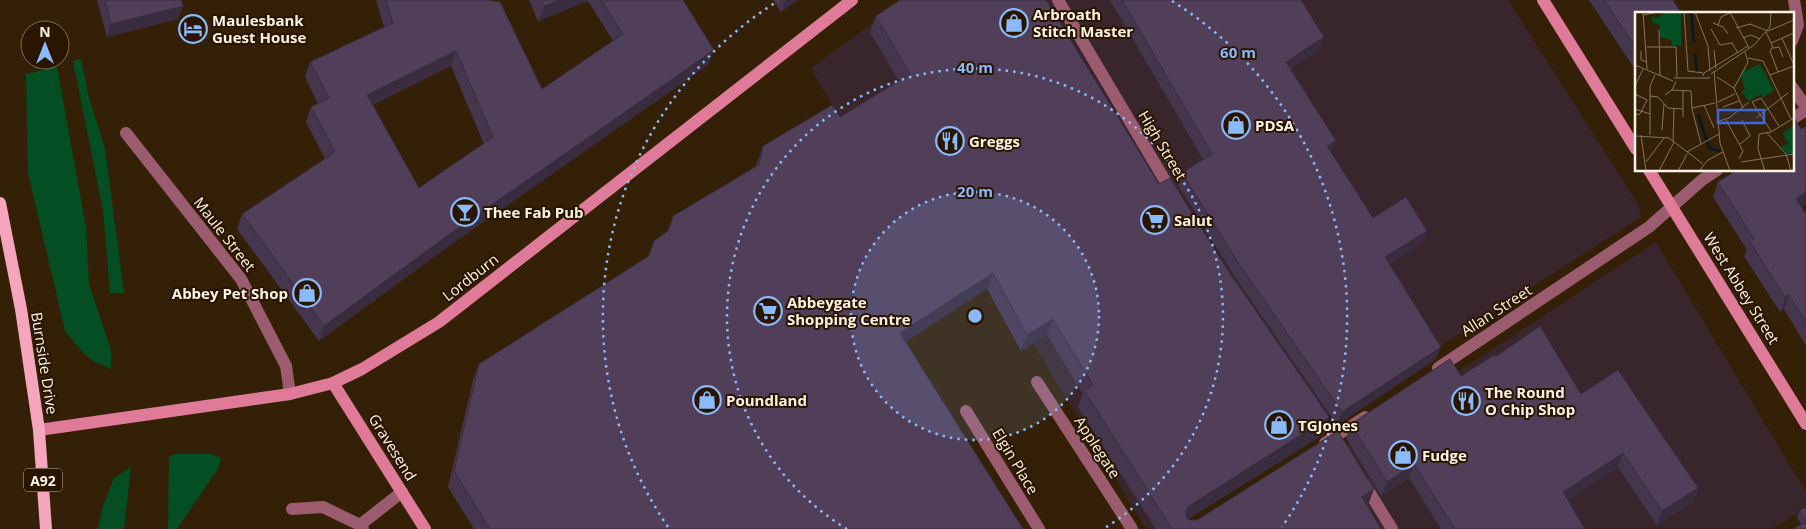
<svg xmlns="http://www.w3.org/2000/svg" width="1806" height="529" viewBox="0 0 1806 529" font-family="'Open Sans',sans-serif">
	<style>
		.commercial { fill: #39262c }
		.green { fill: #044e24 }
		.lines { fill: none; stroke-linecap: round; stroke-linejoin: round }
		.lane { stroke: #9b5c6f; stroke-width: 12 }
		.street { stroke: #9b5c6f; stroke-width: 12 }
		.secondary { stroke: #df7a99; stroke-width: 12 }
		.primary { stroke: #f5a6bc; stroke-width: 12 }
		.wall { fill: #46364d; fill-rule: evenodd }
		.shaded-wall { fill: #392c3f }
		.building { fill: #513f5a; stroke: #392c3f; fill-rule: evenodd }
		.ring { fill: none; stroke: #8abafc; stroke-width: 2.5; stroke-dasharray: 2.5 5 }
		.labels { text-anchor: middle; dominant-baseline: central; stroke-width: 4; stroke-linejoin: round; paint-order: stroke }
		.shield { fill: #2a1600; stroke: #beb1a2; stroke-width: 1 }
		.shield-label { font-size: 14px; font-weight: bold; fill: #fef3e7 }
		.poi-label { font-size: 15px; font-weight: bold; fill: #fef3e7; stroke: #2a1600; text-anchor: start }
		.street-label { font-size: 15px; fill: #fef3e7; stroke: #2a1600 }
		.inset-river { fill: none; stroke: #091820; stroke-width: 2.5 }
		.inset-road { fill: none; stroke: #857460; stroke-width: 1 }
		.view { fill: #3f67da; fill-opacity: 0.15; stroke: #3f67da; stroke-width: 2.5 }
		.inset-edge { fill: none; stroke: #fef3e7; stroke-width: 2.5 }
		.centre { fill: #8abafc; stroke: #2a1600; stroke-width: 2.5 }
		.ring-label { font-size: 15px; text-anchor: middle; font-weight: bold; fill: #8abafc; stroke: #2a1600; stroke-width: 4; stroke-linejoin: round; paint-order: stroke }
	</style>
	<rect width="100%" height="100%" fill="#342006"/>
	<!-- commercial -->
	<g class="commercial">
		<path d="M904 0H1508L1638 204 1641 217 1156 529H1146L1005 298 845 129 811 68Z"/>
		<path d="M1656 242 1806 492V509L1771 529H1217Z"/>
	</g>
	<!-- green -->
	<g class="green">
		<path d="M81 59 89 98 105 148 124 293H110L103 210 73 61Z"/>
		<path d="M57 67 86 227 89 284 111 350V369L95 362 84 354 65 331 28 173 26 74Z"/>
		<path d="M177 454H212L221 458 219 467 177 529H168L169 456Z"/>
		<path d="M131 467 124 529H98L103 506 114 478Z"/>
	</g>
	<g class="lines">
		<!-- lane -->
		<g class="lane">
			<path d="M1792 41 1798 25 1794 0"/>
			<path d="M1792 87 1806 107"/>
			<path d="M1037 382 1132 529"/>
			<path d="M292 509 323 507 360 525 363 529"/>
			<path d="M360 525 402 492"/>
		</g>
		<!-- street -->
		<g class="street">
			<path d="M1058 0 1173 194"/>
			<path d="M1792 119 1806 110"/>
			<path d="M126 133 241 279 286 366 290 394"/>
			<path d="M1438 368 1649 227 1702 180 1717 170"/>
			<path d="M966 411 1039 529"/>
			<path d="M1325 443 1365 417"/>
			<path d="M1363 482 1392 529"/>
		</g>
		<!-- secondary -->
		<g class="secondary">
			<path d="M1543 0 1636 149"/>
			<path d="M1649 170 1806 424"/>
			<path d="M333 383 425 529"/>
			<path d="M39 430 290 394 333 383 362 369 439 322 852 0"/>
		</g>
		<!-- primary -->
		<path class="primary" d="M0 203 21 309 39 430 46 529"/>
	</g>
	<!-- wall -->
	<g class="wall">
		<path d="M97 0H181L183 6 178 19 107 37Z"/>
		<path d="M376 0H487L542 89 613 41 588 1 538 21 529 0H683L708 65 442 251 319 341 237 229 242 214 325 159 306 122 311 107 318 104 305 77 310 62 384 27ZM451 66 484 144 419 188 373 105Z"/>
		<path d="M773 0H798L781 12Z"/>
		<path d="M1110 0H1301L1324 37 1319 50 1290 69 1331 153 1373 218 1427 231 1423 243 1390 264 1436 359 1337 425 1235 277 1178 185 1182 173 1203 159Z"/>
		<path d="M1589 0H1673L1636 14V71Z"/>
		<path d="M876 16 1159 184 1227 269 1329 417 1324 434 1188 519 1190 520 1368 505 1381 529H1156L1078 407 1083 394 1047 335 1021 351 987 289 905 342 1023 529H474L448 487 473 380 479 364 648 257 654 241 667 232 673 216 756 166 763 146 840 117 899 81 870 32Z"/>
		<path d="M1735 170H1792L1806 204 1802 206 1806 214V346L1784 309 1780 312 1744 256 1747 250 1713 197 1718 182 1736 171Z"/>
		<path d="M1495 357 1581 394 1698 488 1693 502 1657 525 1618 467 1568 500 1585 529H1441L1409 478 1381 496 1346 438 1351 424 1461 376Z"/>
		<path d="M1806 507V529L1801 524 1797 518 1800 510Z"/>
	</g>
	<!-- shaded-wall -->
	<g class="shaded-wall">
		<path d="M560 0H588V1L538 21 544 6Z"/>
		<path d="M786 0H798L781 12 785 1Z"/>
		<path d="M183 6 178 19 107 37 111 24Z"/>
		<path d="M1324 37 1319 50 1281 74 1286 62Z"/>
		<path d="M714 50 708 65 442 251 319 341 324 326 447 236Z"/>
		<path d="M456 51 451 66 362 110 367 95Z"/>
		<path d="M1336 141 1331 153 1327 146Z"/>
		<path d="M1806 192V204L1791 213 1796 199Z"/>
		<path d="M1427 231 1423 243 1381 270 1385 257Z"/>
		<path d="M993 273 987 289 894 349 900 333Z"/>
		<path d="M1789 295 1784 309 1780 312 1785 297Z"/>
		<path d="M1053 319 1047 335 1021 351 1027 335Z"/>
		<path d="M1441 347 1436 359 1337 425 1342 412Z"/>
		<path d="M1329 417 1324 434 1183 522 1186 510 1189 506Z"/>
		<path d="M1623 453 1618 467 1558 507 1563 492Z"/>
		<path d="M1414 464 1409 478 1381 496 1387 482Z"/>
		<path d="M1698 488 1693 502 1657 525 1662 511Z"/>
		<path d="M1374 489 1368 505 1356 513 1362 497Z"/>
	</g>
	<!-- building -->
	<g class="building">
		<path d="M105 0H181L183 6 111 24Z"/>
		<path d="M386 0H487L500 2 542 89 623 34 601 0H683L714 50 447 236 324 326 242 214 335 152 311 107 329 98 310 62 393 23ZM456 51 493 137 419 188 367 95Z"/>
		<path d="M541 0H560L544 6Z"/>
		<path d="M900 0H1046L1159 184 1170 178 1227 269 1329 417 1189 506 1186 510V517L1190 520H1197L1338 431 1374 489 1362 497 1381 529H1172L1084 390 1093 385 1053 319 1027 335 993 273 900 333 1023 529H490L454 471 479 364 649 256 654 241 669 230 673 216 759 165 763 146 832 105 840 117 910 74 876 16Z"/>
		<path d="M1122 0H1301L1324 37 1286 62 1336 141 1327 146 1373 218 1406 197 1427 231 1385 257 1441 347 1342 412 1239 264 1182 173 1212 154Z"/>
		<path d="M1604 0H1673L1682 14H1636V48Z"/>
		<path d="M1792 115 1801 129 1806 126V192L1796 199 1806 214V322L1789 295 1785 297 1750 242 1754 239 1718 182 1737 170H1792Z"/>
		<path d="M1540 326 1581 394 1618 370 1698 488 1662 511 1623 453 1563 492 1585 529H1455L1414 464 1387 482 1351 424 1450 359 1461 376 1494 355 1495 357Z"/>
		<path d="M1806 507V529H1793L1806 522 1800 510Z"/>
	</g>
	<!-- distance rings -->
	<circle cx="975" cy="316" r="124" fill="#8abafc" fill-opacity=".12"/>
	<g class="ring">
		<circle cx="975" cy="316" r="124"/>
		<path d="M847 529A248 248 0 1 1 1103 529"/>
		<path d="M668 527A372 372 0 0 1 778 1M1172 1A372 372 0 0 1 1282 527"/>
	</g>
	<!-- icons -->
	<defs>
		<symbol id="shop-ring" viewBox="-11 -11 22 22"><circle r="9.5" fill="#2a1600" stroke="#8abafc" stroke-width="1.5"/><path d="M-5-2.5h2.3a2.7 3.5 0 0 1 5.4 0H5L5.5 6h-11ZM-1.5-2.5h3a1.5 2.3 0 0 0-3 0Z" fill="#8abafc"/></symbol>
		<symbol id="hotel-ring" viewBox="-11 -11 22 22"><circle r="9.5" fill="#2a1600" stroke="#8abafc" stroke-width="1.5"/><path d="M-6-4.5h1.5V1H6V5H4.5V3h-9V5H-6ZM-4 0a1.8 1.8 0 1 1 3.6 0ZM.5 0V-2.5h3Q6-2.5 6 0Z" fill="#8abafc"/></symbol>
		<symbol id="restaurant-ring" viewBox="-11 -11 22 22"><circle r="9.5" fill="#2a1600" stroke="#8abafc" stroke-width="1.5"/><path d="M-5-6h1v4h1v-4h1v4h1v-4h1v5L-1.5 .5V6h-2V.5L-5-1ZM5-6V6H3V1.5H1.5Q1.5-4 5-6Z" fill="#8abafc"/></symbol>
		<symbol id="bar-ring" viewBox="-11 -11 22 22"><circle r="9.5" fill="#2a1600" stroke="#8abafc" stroke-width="1.5"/><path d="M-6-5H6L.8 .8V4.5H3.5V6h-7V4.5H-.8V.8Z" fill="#8abafc"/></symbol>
		<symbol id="supermarket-ring" viewBox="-11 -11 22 22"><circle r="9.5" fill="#2a1600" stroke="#8abafc" stroke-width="1.5"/><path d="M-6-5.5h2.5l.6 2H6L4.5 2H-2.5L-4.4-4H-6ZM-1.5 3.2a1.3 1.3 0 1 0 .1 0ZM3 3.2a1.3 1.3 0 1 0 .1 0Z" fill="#8abafc"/></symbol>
	</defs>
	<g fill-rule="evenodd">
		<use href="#shop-ring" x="998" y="7" width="32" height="32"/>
		<use href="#hotel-ring" x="177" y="13" width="32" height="32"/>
		<use href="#shop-ring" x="1220" y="109" width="32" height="32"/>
		<use href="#restaurant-ring" x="934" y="125" width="32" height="32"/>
		<use href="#bar-ring" x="449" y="196" width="32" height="32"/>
		<use href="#supermarket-ring" x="1139" y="204" width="32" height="32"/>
		<use href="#shop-ring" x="291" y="277" width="32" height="32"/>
		<use href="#supermarket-ring" x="752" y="295" width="32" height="32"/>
		<use href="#shop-ring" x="691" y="384" width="32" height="32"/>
		<use href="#restaurant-ring" x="1450" y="385" width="32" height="32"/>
		<use href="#shop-ring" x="1263" y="409" width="32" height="32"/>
		<use href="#shop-ring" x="1387" y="439" width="32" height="32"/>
	</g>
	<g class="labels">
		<!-- shield labels -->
		<rect class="shield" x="24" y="468.5" width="38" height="23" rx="4"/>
		<g class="shield-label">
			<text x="43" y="480">A92</text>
		</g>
		<!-- poi labels -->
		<g class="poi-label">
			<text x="1033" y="14">Arbroath<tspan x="1033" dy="17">Stitch Master</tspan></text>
			<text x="212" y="20">Maulesbank<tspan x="212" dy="17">Guest House</tspan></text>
			<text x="1255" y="125">PDSA</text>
			<text x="969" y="141">Greggs</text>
			<text x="484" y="212">Thee Fab Pub</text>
			<text x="1174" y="220">Salut</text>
			<text x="288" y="293" text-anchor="end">Abbey Pet Shop</text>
			<text x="787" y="302">Abbeygate<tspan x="787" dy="17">Shopping Centre</tspan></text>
			<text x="1485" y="392">The Round<tspan x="1485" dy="17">O Chip Shop</tspan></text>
			<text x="726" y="400">Poundland</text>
			<text x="1298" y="425">TGJones</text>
			<text x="1422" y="455">Fudge</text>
		</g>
		<!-- street labels -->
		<g class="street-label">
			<text transform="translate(1163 145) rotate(59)">High Street</text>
			<text transform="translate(225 234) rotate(52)">Maule Street</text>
			<text transform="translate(470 277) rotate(-38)">Lordburn</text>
			<text transform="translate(1742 288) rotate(58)">West Abbey Street</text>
			<text transform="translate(1496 310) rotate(-33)">Allan Street</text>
			<text transform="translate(45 363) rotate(81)">Burnside Drive</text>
			<text transform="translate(393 447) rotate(58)">Gravesend</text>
			<text transform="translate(1098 447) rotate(57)">Applegate</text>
			<text transform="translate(1016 461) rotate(59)">Elgin Place</text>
		</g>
	</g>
	<!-- overview -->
	<g transform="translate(1635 12)">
		<rect width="159" height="159" fill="#342006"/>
		<path d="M32 0H46V34L37 33 36 28 25 25V13L17 10V4L21 6ZM125 52 139 78 128 86 126 82 114 89 106 80 110 77 106 64 109 56 112 58ZM159 113V142L151 141 146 134 157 131H153L148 121Z" fill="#044e24"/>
		<path class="inset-river" d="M56 0 59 31M60 42 62 61M63 102 74 136 85 139"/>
		<path class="inset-road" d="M8 0 12 57M49 0 53 59 68 61M60 0 73 34 75 59M95 0 114 36M8 3 23 0M78 11 88 15 93 22M83 13 86 5 95 1M101 16 115 12 133 19M76 17 85 33 97 31 103 41M24 18 25 64M133 19 159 8M131 20 138 35 135 39 143 60M108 26 116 23 125 27M147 26 159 53M136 31 159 21M12 35H41L42 65M138 36 144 35 148 45M79 38 81 56M6 39V48L12 50M113 46 128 49 156 107M0 53 38 69M79 59 85 131 95 159M76 62 119 33 135 15 136 0M135 63 159 54M68 64 69 61 113 34M82 65 99 76M39 66H75M0 74 8 57M99 76 113 50 110 40M99 76 108 96M37 78 56 79 57 97 66 132M48 79V105M0 82 12 88 5 102 0 103M30 83 37 78 41 69M15 84 23 85 33 96 48 97M83 90 100 82M117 90 126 86 144 114M117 90 136 119M69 93 79 116M88 95 104 89M57 96 80 91M0 97 15 102M121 106 153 81M91 108 108 139 104 147M84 109 94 106 114 90M27 118 29 92M132 121 151 142 156 159M6 123 11 159M15 123V74L20 63M0 124 34 126 68 152M38 129 39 97M105 132 115 124 107 108M52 140 84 122M11 150 29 126M106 150 159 142M24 159 39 130M43 159 52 142M64 159 73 148 88 140M130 159 123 137 124 122 136 120 159 106"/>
		<path class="view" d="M83 98H129V111H83Z"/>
		<rect width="159" height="159" class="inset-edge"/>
	</g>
	<circle cx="975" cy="316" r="8" class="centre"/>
	<g class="ring-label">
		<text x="1238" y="58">60 m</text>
		<text x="975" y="73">40 m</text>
		<text x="975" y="197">20 m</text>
	</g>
	<!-- north arrow -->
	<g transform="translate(45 45)"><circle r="24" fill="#2a1600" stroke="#7f6e5c"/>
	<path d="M0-4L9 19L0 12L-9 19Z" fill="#8abafc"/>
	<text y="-8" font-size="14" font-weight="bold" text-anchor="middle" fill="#fef3e7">N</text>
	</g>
</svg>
